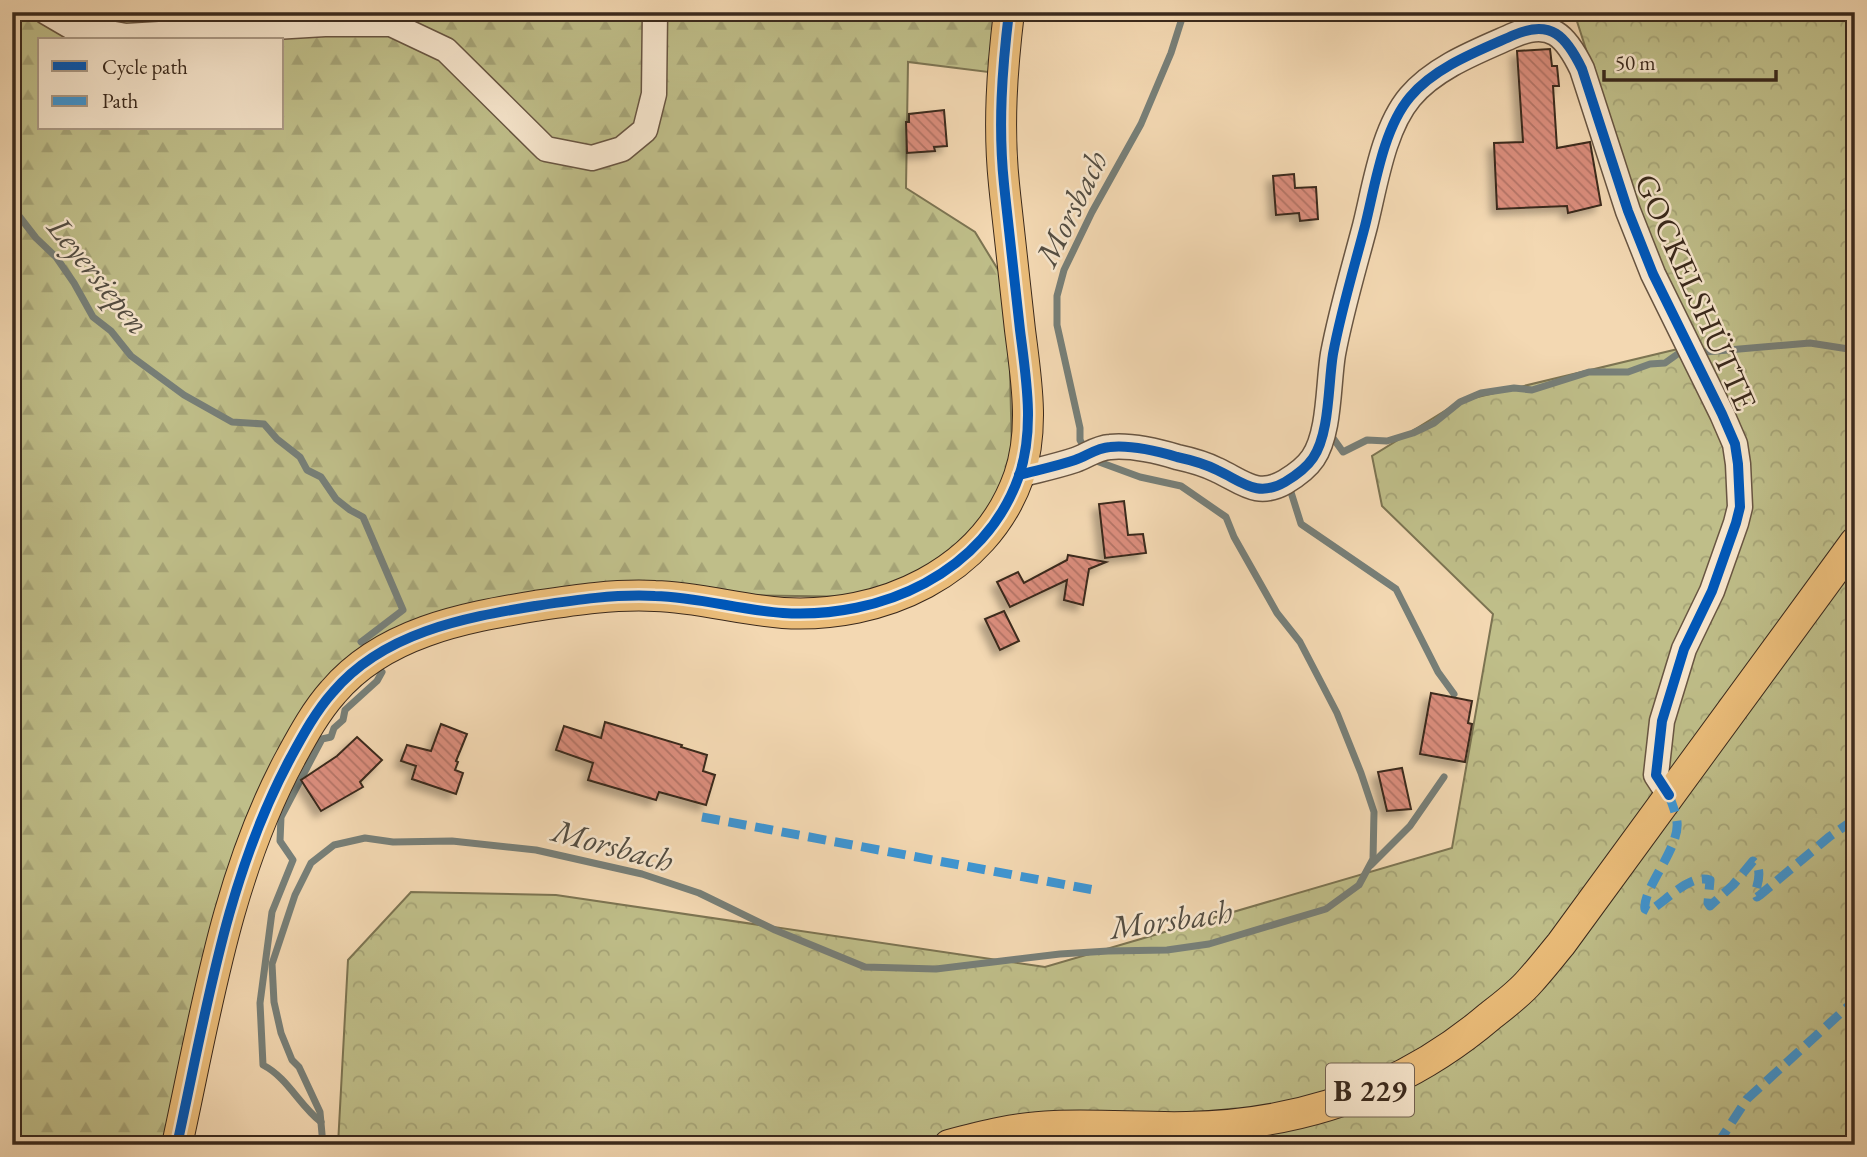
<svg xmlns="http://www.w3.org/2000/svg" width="1867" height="1157" viewBox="0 0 1867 1157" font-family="'EB Garamond',serif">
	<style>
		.forest { fill: url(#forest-firs); stroke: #7c7452; stroke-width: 2; fill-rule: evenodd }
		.park { fill: url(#park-crowns); stroke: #7c7452; stroke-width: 2 }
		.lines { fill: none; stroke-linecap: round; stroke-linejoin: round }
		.stream { stroke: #777f78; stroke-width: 7 }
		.building { fill: url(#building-back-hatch); stroke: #3a291c; stroke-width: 2; filter: url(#shadow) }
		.minor-casing { stroke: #685542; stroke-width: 27 }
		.major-casing { stroke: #3a291c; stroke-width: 32 }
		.minor { stroke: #f7e6cd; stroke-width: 24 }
		.major { stroke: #eabc79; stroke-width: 30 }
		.quiet { stroke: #3e96d4; stroke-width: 9; stroke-dasharray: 18 9; stroke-linecap: butt }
		.cycleway-casing { stroke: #f7e6cd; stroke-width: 15 }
		.cycleway { stroke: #0057b8; stroke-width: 10 }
		.labels { text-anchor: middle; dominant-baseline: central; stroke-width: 5; stroke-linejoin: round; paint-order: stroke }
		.shield { fill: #f7e6cd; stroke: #736251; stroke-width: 2 }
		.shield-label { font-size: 30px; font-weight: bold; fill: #3a291c }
		.street-label { font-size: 32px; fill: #3a291c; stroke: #f7e6cd }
		.water-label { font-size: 33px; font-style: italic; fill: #534d42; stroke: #f7e6cd }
	</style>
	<defs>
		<pattern id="forest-firs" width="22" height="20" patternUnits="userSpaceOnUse" patternTransform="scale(1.75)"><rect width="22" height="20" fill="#bfbe89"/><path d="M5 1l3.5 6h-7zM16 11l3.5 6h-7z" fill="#a5a376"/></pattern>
		<pattern id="park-crowns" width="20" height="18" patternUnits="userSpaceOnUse" patternTransform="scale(1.75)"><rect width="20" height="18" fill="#bfbe89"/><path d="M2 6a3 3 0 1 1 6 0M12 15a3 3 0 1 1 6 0" fill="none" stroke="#a5a376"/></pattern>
		<pattern id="building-back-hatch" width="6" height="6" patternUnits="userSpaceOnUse" patternTransform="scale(1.75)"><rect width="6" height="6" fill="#da8d7c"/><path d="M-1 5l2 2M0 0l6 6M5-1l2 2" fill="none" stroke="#b27365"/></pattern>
		<filter id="shadow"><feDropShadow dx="-6" dy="6" stdDeviation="3.5" flood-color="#0004"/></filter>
	</defs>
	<rect width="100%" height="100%" fill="#f3d8b2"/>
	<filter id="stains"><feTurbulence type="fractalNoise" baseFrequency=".00286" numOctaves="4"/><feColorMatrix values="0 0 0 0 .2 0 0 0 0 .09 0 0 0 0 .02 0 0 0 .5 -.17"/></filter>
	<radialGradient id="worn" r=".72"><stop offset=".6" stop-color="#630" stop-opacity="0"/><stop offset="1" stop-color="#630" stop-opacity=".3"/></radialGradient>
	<!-- forest -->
	<path class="forest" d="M12 12H1010L996 73 908 62 906 188 975 232 1008 286 1012 455 1000 498 940 565 864 597 730 595 575 601 361 653 260 793 214 915 180 1100 175 1145H12ZM40 40H282V128H40Z"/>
	<!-- park -->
	<path class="park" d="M1574 12H1855V1145H338L348 960 411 892 556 895 1045 967 1452 848 1493 614 1382 506 1372 456 1461 401 1682 348Z"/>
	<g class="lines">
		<!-- stream -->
		<g class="stream">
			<path d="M12 207 36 238 56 257 74 283 93 317 111 331 131 356 184 395 232 422 264 424 277 439 300 457 307 470 321 477 336 499 350 510 363 517 403 610 361 642"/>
			<path d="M1705 352 1810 343 1855 350"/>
			<path d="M1330 443 1333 438 1343 452 1367 440 1387 441 1413 433 1434 423 1460 402 1481 393 1514 388 1532 390 1589 372H1628L1650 364 1665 363 1679 353"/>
			<path d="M1085 449 1080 440V428L1057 325V296L1064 270 1092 212 1141 124 1171 53 1184 12"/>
			<path d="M1294 485 1290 489 1301 524 1396 589 1438 672 1454 694"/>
			<path d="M1371 865 1410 826 1444 777"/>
			<path d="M321 1122C299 1105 288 1078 263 1065L260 1003 272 912 293 860 280 841 281 817 322 739 331 737 334 728 343 720 345 710 377 681 382 672"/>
			<path d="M323 1145 320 1112 299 1067 292 1060 281 1033 274 1002 272 964 295 895 311 863 334 845 365 838 393 842 452 841 536 850 642 874 699 893 775 930 865 967 936 969 1060 954 1108 951 1167 950 1209 944 1326 909 1359 885 1373 859 1374 812 1361 773 1337 713 1300 642 1277 613 1234 537 1226 517 1181 486 1140 477 1091 459"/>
		</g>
	</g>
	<!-- building -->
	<g class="building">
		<path d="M1550 49 1552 66H1557L1559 86H1553L1557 148 1590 142 1601 205 1568 213 1567 206 1497 209 1494 143 1523 142 1517 51Z"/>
		<path d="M944 110 947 146 934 147 935 151 907 153 906 122H909V114Z"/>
		<path d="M1294 174 1295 188 1316 187 1318 219 1300 221 1299 213 1276 215 1273 176Z"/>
		<path d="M1124 501 1128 535 1143 534 1146 553 1105 558 1099 504Z"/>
		<path d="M1068 555 1106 562 1089 569 1083 605 1064 600 1067 580 1010 607 997 582 1018 572 1024 583 1067 560Z"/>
		<path d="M1004 611 1019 641 1000 650 985 619Z"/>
		<path d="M1431 693 1472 701 1468 723 1472 724 1465 762 1420 754Z"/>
		<path d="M605 722 682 745 681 747 707 755 703 771 715 775 706 805 659 792 656 800 588 780 593 763 556 750 564 726 601 738Z"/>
		<path d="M441 724 467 734 456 761 458 762 455 770 463 773 456 794 412 779 416 766 401 761 407 745 431 751Z"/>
		<path d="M357 737 382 760 360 782 363 787 321 811 301 780 337 756Z"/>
		<path d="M1402 768 1411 809 1387 811 1378 772Z"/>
	</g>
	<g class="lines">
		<defs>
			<g id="minor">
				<path d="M46 12 70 26 126 36 325 24H391L446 50 546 149 592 158 622 149 645 130 654 94 655 12"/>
				<path d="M1019 475C1038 470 1057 466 1075 460 1087 456 1096 448 1110 447 1131 445 1157 451 1177 457 1191 460 1205 464 1217 470 1243 482 1257 498 1285 482 1295 476 1307 467 1313 458 1330 433 1328 384 1333 354 1341 311 1354 268 1365 226 1375 186 1383 129 1410 97 1435 67 1478 51 1514 35 1551 19 1566 36 1582 69L1628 211 1653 274 1722 414 1735 444 1738 464 1740 507 1736 523 1712 591 1684 649 1662 721 1656 775 1669 795"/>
			</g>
			<g id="major">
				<path d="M177 1145C206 1013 226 877 291 757 303 735 316 711 333 692 383 633 462 618 535 606 575 600 614 594 655 596 698 597 740 610 783 613 881 619 985 573 1019 476 1035 429 1026 378 1020 330 1015 282 1009 233 1004 184 998 126 1002 70 1009 12"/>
				<path d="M949 1145C983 1136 1018 1127 1054 1126 1098 1124 1143 1128 1187 1127 1300 1125 1403 1090 1490 1016 1504 1005 1519 994 1530 981 1541 969 1551 956 1561 944L1855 542"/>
			</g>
		</defs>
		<!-- minor casing -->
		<use href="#minor" class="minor-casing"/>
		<!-- major casing -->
		<use href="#major" class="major-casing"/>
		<!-- minor -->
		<use href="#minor" class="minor"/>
		<!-- major -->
		<use href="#major" class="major"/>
		<!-- quiet -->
		<g class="quiet">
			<path d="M1669 795C1672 804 1676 813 1677 822 1680 848 1642 889 1645 909L1649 911C1665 902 1690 873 1710 880L1708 903 1710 906 1733 885 1753 861C1763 869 1758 883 1755 893L1757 897 1760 895 1829 837 1855 819"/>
			<path d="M702 817 1094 890"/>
			<path d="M1717 1145 1747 1099 1855 1000"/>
		</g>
		<defs>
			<g id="cycleway">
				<path d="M1019 475C1038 470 1057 466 1075 460 1087 456 1096 448 1110 447 1131 445 1157 451 1177 457 1191 460 1205 464 1217 470 1243 482 1257 498 1285 482 1295 476 1307 467 1313 458 1330 433 1328 384 1333 354 1341 311 1354 268 1365 226 1375 186 1383 129 1410 97 1435 67 1478 51 1514 35 1551 19 1566 36 1582 69L1628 211 1653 274 1722 414 1735 444 1738 464 1740 507 1736 523 1712 591 1684 649 1662 721 1656 775 1669 795"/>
				<path d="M177 1145C206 1013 226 877 291 757 303 735 316 711 333 692 383 633 462 618 535 606 575 600 614 594 655 596 698 597 740 610 783 613 881 619 985 573 1019 476 1035 429 1026 378 1020 330 1015 282 1009 233 1004 184 998 126 1002 70 1009 12"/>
			</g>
		</defs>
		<!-- cycleway casing -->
		<use href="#cycleway" class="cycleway-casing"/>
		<!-- cycleway -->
		<use href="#cycleway" class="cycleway"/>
	</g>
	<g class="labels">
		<!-- shield labels -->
		<rect class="shield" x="1326" y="1063.5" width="88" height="53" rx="5"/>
		<g class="shield-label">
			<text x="1370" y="1090">B 229</text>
		</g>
		<!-- street labels -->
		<g class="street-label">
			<text transform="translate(1696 292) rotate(66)">GOCKELSHÜTTE</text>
		</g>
		<!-- water labels -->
		<g class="water-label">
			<text transform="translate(1071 208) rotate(-64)">Morsbach</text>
			<text transform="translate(99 275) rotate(51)">Leyersiepen</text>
			<text transform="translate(613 845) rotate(15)">Morsbach</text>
			<text transform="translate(1171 919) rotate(-8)">Morsbach</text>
		</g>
	</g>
	<!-- margin -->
	<rect width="1867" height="1157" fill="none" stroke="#f3d8b2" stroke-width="42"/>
	<rect x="14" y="14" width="1839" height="1129" fill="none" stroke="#3a291c" stroke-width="3.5"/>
	<rect x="21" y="21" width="1825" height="1115" fill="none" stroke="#3a291c" stroke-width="2"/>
	<!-- legend -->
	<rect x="38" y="38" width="245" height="91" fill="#f7e6cd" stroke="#ab9a86" stroke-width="2"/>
	<rect x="52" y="61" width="35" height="10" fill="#0057b8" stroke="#ab9a86" stroke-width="2"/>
	<text x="102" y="74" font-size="21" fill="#3a291c">Cycle path</text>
	<rect x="52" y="96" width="35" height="10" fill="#3e96d4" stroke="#ab9a86" stroke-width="2"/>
	<text x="102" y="108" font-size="21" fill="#3a291c">Path</text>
	<!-- scale -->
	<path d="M1604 70v10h172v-10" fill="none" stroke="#3a291c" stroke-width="3.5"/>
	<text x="1615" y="70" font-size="21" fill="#3a291c" stroke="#f7e6cd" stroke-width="5" paint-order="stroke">50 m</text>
	<rect width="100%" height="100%" filter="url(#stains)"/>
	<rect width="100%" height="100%" fill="url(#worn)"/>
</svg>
